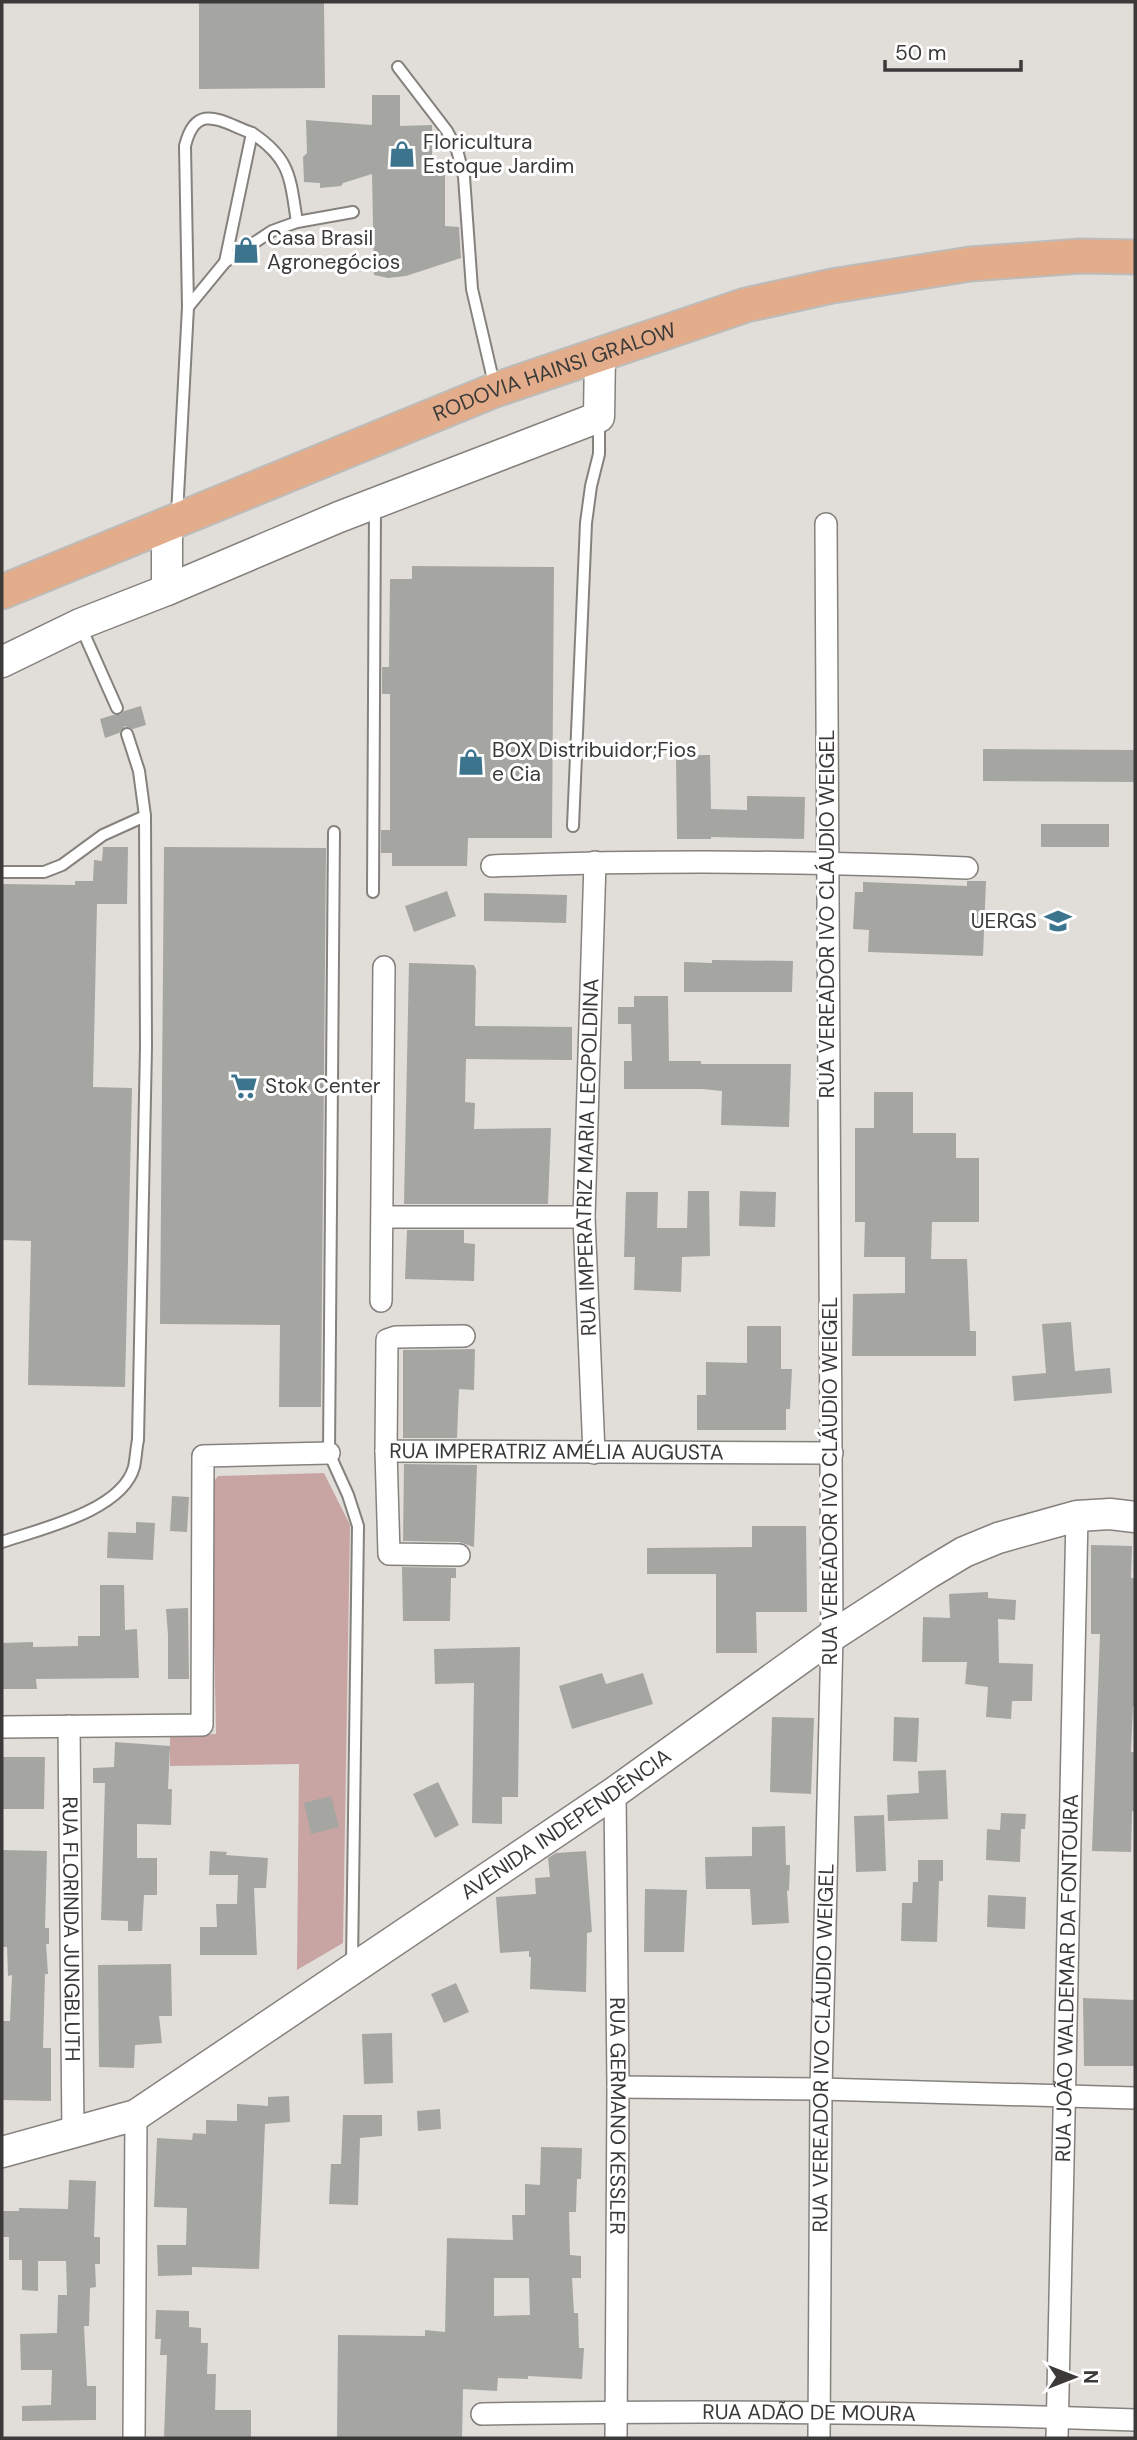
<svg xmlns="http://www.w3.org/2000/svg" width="1137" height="2440" viewBox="0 0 1137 2440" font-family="'DM Sans',sans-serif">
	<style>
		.green { fill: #c8a4a3 }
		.building { fill: #a5a6a1; fill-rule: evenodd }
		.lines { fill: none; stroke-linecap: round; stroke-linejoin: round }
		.lane-casing { stroke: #85827e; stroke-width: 14 }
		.street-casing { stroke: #85827e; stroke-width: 24 }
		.secondary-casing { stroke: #85827e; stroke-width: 33 }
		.primary-casing { stroke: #bcbcbb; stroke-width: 37 }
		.lane { stroke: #fff; stroke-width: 10 }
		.street { stroke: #fff; stroke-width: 21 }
		.secondary { stroke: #fff; stroke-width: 30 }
		.primary { stroke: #e3ad8b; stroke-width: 33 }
		.labels { text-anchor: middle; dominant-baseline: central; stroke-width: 6; stroke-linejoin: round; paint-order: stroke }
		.poi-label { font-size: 21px; fill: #3b3a38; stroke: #fff; text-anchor: start }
		.street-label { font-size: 21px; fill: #3b3a38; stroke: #fff }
	</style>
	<rect width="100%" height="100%" fill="#e1deda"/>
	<!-- green -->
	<path class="green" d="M324 1473 350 1525 343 1943 297 1970 299 1764 170 1766V1736L216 1734 211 1485 218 1476Z"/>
	<!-- building -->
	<g class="building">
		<path d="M199 2H324L325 88 199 89Z"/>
		<path d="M372 95H400V126L432 125V167H445V226L459 227 461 258 406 276 388 278 374 275 372 174 343 183 341 186 320 188V183L304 182 303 157 307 153 306 120 372 125Z"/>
		<path d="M412 566 554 567 552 838H468L467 866H392V853H381V830H390V694H382V667H389L390 579H412Z"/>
		<path d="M141 706 146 725 133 729 125 726 119 733 105 738 100 719 113 715H120L124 711Z"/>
		<path d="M983 749 1135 750V782L983 781Z"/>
		<path d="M676 755H710L711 809 747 810V796L805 797 804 839 711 837V839H677Z"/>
		<rect x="1041" y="824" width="68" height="23"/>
		<path d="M103 847H128L127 904H97L93 1087 132 1088 125 1387 28 1385 31 1241 2 1240V884L75 885V881H93L94 860 102 861Z"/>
		<path d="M164 847 326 848 321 1407H279L280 1325 160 1324Z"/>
		<path d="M967 881H986L983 956 868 952 869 930 853 929 855 892H863V882L967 886Z"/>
		<path d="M447 891 456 916 414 932 405 906Z"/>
		<path d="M484 893 567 895 566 923 484 921Z"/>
		<path d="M712 960 793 961 792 992H684V962L712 963Z"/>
		<path d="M409 963 474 965 476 970 475 1026 572 1027V1060L466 1059 465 1102 475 1103 474 1129 551 1128 548 1204H404Z"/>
		<path d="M634 996H668L669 1061H701V1064H791L789 1127 721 1125 722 1091 702 1089H624V1061H632L631 1024H618V1007H634Z"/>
		<path d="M874 1092H913V1133H956V1158H979V1222H932L931 1259H967L970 1331H976V1356H852L853 1294 905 1293V1257H864L865 1222H855V1128H874Z"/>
		<path d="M688 1191H709L710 1256 682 1257 681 1292 634 1290 635 1257H624L626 1192H658L657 1228H687Z"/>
		<path d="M740 1191 776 1192 775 1227 739 1226Z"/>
		<path d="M407 1230H464V1243L475 1244 474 1281 405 1279Z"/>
		<path d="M1071 1322 1075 1371 1110 1368 1112 1393 1014 1401 1012 1376 1046 1373 1042 1324Z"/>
		<path d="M747 1326H781V1369H792L790 1409H786V1430H697V1395H706V1362L747 1363Z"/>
		<path d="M475 1349 474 1390 459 1389 457 1438H403V1350Z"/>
		<path d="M404 1464 477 1465 474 1547 459 1542 403 1541Z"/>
		<path d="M172 1496 189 1497 187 1532 170 1531Z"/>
		<path d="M136 1522 155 1523 153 1560 107 1558 108 1532 136 1533Z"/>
		<path d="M752 1526H806L807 1612H756L757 1653H716V1574H647V1548L752 1547Z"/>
		<path d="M1091 1545 1132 1546 1131 1578H1135V1706H1133L1131 1752H1135V1812L1132 1811 1131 1852 1092 1851 1100 1634H1091Z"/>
		<path d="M402 1567 456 1568V1578H451L450 1621H403Z"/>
		<path d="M100 1585H124L125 1630 137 1629 139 1678 36 1679 37 1689H2V1643L33 1642V1647L78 1646V1636H100Z"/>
		<path d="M988 1592V1598L1016 1600 1015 1620 998 1619 999 1663 1033 1664 1032 1701H1012L1011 1719 986 1717 988 1687 965 1684 967 1662H922L923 1617 950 1618 949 1594Z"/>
		<path d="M188 1608 189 1679H168V1635L166 1609Z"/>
		<path d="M520 1647 518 1797H502V1824L472 1823 474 1683 435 1684 434 1649Z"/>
		<path d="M602 1673 606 1684 643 1673 653 1704 572 1729 559 1686Z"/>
		<path d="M772 1717 814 1718 811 1794 770 1792Z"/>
		<path d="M894 1717 919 1718 917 1762 893 1761Z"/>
		<path d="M115 1742 170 1746 168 1789H172L171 1825 137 1824V1858H157V1895H144L142 1931H128V1921L101 1920 105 1783H93V1768L114 1767Z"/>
		<path d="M2 1757H45L44 1809H2Z"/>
		<path d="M946 1770 948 1819 888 1821 887 1795 919 1793 918 1771Z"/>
		<path d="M438 1782 459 1825 435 1838 413 1794Z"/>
		<path d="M331 1796 339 1827 311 1834 304 1803Z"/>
		<path d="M1001 1813 1026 1814 1025 1829H1021L1020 1862 986 1860 987 1829 1000 1830Z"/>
		<path d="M884 1815 886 1871 856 1872 854 1816Z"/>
		<path d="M785 1826 786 1865H790L789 1891 787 1890 789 1923 752 1925 750 1889H706L705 1857 752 1856V1827Z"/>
		<path d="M2 1850 47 1851 45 1928H49V1944H46L48 1974H45L43 2048H51V2101L2 2100V2021H10L12 1975 8 1976 7 1947H2Z"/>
		<path d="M210 1851 227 1852 226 1855 268 1858 266 1888H254L257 1955H200V1927H217L216 1904H237L238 1875H209Z"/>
		<path d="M586 1851 592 1932 587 1933 586 1992 530 1989 531 1957H529V1951L500 1953 496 1897 536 1894 535 1878 550 1877 548 1858 556 1853Z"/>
		<path d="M918 1860H943V1881H939L937 1942 901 1941 902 1903H912L913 1882H918Z"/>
		<path d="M645 1889 687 1890 684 1952H644Z"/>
		<path d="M988 1895 1026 1897 1025 1929 987 1927Z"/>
		<path d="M171 1964 172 2016H159L162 2043 135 2045 134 2068 99 2067 98 1965Z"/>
		<path d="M456 1983 469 2012 444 2023 431 1994Z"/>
		<path d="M1083 1998 1135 2000V2066H1084Z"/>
		<path d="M392 2033 393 2083 364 2084 362 2034Z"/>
		<path d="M289 2096 290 2122 265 2124 259 2269 192 2267V2275L158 2276 157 2245H186L187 2208 154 2207 157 2138 192 2140 193 2133 206 2134V2120L237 2121V2104L268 2106V2097Z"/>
		<path d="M440 2109 441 2129 418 2131 417 2111Z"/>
		<path d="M343 2115H382V2136L360 2138 358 2205 329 2204 331 2164H341Z"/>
		<path d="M541 2147 582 2148 581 2179H577L576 2212H569L570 2255 581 2256V2278H572L574 2313H578L579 2348H584L582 2379 528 2376V2379L498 2378 497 2391 463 2389 462 2438H337L338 2335 425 2336V2330L445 2332 447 2238 513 2240 512 2215H525V2184L540 2185ZM494 2278H529L530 2315 494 2316Z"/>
		<path d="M69 2180 96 2181 94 2237H100V2264H95L96 2287 90 2288 89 2326H84L87 2386H96V2420L22 2421V2406L51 2405 52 2370H21L20 2334 57 2333 58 2295H67L66 2261H38V2291L22 2290V2260H9V2237H2V2211H19V2208L68 2209Z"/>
		<path d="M156 2310 189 2311V2327L201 2328V2343H208L207 2374H216L215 2410H251V2438L164 2437 167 2355H160L161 2339H155Z"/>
	</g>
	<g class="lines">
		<defs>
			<g id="lane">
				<path d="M398 67 447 131 457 150 464 177 472 289 495 388"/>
				<path d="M225 262 252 133C291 159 290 178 297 222"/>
				<path d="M188 307 225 262 272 231 297 222 353 212"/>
				<path d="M177 515 188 307 185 146C196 101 221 122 252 133"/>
				<path d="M81 627 117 708"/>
				<path d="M573 826 586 523 591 486 599 454V421"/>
				<path d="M334 832 329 1453 348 1495 358 1526 352 1963"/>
				<path d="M2 872H44L62 865 103 835 145 816"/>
				<path d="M373 892 375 506"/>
				<path d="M2 1542C40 1529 122 1511 134 1467 136 1458 136 1449 138 1440L146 1047 145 816 139 771 127 734"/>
			</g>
			<g id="street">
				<path d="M492 866C651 860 809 861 967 868"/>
				<path d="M383 1217H584"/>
				<path d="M381 1301 384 967"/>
				<path id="s1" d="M464 1336 396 1337 387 1340 386 1451 832 1453"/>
				<path d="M386 1451 389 1554 459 1555"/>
				<path id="s2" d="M594 1453 584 1217 595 862"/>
				<path id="s3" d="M69 1726 73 2133"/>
				<path d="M2 1727 202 1725 203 1456 329 1453"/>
				<path id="s4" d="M615 1792 618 2087 616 2438"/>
				<path d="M618 2087 821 2089 1135 2098"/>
				<path id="s5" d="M482 2414C700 2410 918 2412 1135 2420"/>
				<path d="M134 2438 136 2115"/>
				<path id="s6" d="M819 2438 821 2089 832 1636 826 524"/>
				<path id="s7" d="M1057 2438 1077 1516"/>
			</g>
			<g id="secondary">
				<path d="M167 524V590"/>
				<path d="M2 662 80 624 167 590 339 517 599 417 600 353"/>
				<path id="s8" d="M2 2152 136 2115 615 1792 832 1636 929 1573 964 1552 998 1538 1077 1516 1110 1514 1135 1517"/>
			</g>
			<g id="primary">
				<path id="s9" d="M2 592 495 390 746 305 832 286 970 264 1081 256 1135 257"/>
			</g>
		</defs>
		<!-- lane casing -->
		<use href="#lane" class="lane-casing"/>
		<!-- street casing -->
		<use href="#street" class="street-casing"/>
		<!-- secondary casing -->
		<use href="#secondary" class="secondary-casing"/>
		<!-- primary casing -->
		<use href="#primary" class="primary-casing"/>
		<!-- lane -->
		<use href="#lane" class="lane"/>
		<!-- street -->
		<use href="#street" class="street"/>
		<!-- secondary -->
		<use href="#secondary" class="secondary"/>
		<!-- primary -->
		<use href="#primary" class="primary"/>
	</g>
	<!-- icons -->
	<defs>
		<symbol id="shop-bare" viewBox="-9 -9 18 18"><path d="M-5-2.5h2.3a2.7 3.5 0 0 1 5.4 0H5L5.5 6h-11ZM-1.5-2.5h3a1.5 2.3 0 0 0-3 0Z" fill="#3c748e" stroke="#fff" stroke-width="2.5" paint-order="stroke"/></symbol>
		<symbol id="university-bare" viewBox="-9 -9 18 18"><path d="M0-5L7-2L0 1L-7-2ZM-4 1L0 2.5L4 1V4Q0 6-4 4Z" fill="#3c748e" stroke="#fff" stroke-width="2.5" paint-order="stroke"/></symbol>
		<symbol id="supermarket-bare" viewBox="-9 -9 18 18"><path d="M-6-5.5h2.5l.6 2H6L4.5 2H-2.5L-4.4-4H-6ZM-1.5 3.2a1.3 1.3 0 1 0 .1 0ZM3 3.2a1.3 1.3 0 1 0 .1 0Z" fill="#3c748e" stroke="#fff" stroke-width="2.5" paint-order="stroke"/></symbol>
	</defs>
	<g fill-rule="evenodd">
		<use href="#shop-bare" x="383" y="135" width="38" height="38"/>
		<use href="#shop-bare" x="227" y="231" width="38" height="38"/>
		<use href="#shop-bare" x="452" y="743" width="38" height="38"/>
		<use href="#university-bare" x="1039" y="902" width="38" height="38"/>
		<use href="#supermarket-bare" x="225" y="1067" width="38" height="38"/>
	</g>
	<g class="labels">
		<!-- poi labels -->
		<g class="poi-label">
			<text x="423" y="142">Floricultura<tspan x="423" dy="24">Estoque Jardim</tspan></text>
			<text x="267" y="238">Casa Brasil<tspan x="267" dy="24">Agronegócios</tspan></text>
			<text x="492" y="750">BOX Distribuidor;Fios<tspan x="492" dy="24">e Cia</tspan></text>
			<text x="1037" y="921" text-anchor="end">UERGS</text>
			<text x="265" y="1086">Stok Center</text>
		</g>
		<!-- street labels -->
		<g class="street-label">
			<text stroke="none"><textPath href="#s9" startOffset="595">RODOVIA HAINSI GRALOW</textPath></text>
			<text transform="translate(827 914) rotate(-90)">RUA VEREADOR IVO CLÁUDIO WEIGEL</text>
			<text stroke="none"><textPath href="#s2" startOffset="296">RUA IMPERATRIZ MARIA LEOPOLDINA</textPath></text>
			<text stroke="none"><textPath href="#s1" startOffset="359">RUA IMPERATRIZ AMÉLIA AUGUSTA</textPath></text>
			<text transform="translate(830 1481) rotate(-90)">RUA VEREADOR IVO CLÁUDIO WEIGEL</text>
			<text stroke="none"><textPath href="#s8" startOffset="658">AVENIDA INDEPENDÊNCIA</textPath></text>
			<text stroke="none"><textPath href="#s3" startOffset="203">RUA FLORINDA JUNGBLUTH</textPath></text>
			<text stroke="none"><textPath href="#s7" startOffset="460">RUA JOÃO WALDEMAR DA FONTOURA</textPath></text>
			<text stroke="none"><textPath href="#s6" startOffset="390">RUA VEREADOR IVO CLÁUDIO WEIGEL</textPath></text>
			<text stroke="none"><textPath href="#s4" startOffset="324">RUA GERMANO KESSLER</textPath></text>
			<text stroke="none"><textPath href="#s5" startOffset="327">RUA ADÃO DE MOURA</textPath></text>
		</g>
	</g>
	<!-- border -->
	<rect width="1137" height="2440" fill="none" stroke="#3b3a38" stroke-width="7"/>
	<!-- north arrow -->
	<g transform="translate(1074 2377) rotate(90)" stroke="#ffffff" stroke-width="5" paint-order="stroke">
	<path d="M0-5L12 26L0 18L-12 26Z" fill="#3b3a38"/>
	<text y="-10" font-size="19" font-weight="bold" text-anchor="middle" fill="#3b3a38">N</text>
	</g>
	<!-- scale -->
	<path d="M885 60v10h136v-10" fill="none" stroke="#3b3a38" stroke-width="3.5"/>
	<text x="895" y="60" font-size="21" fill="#3b3a38" stroke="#ffffff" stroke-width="5" paint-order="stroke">50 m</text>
</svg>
